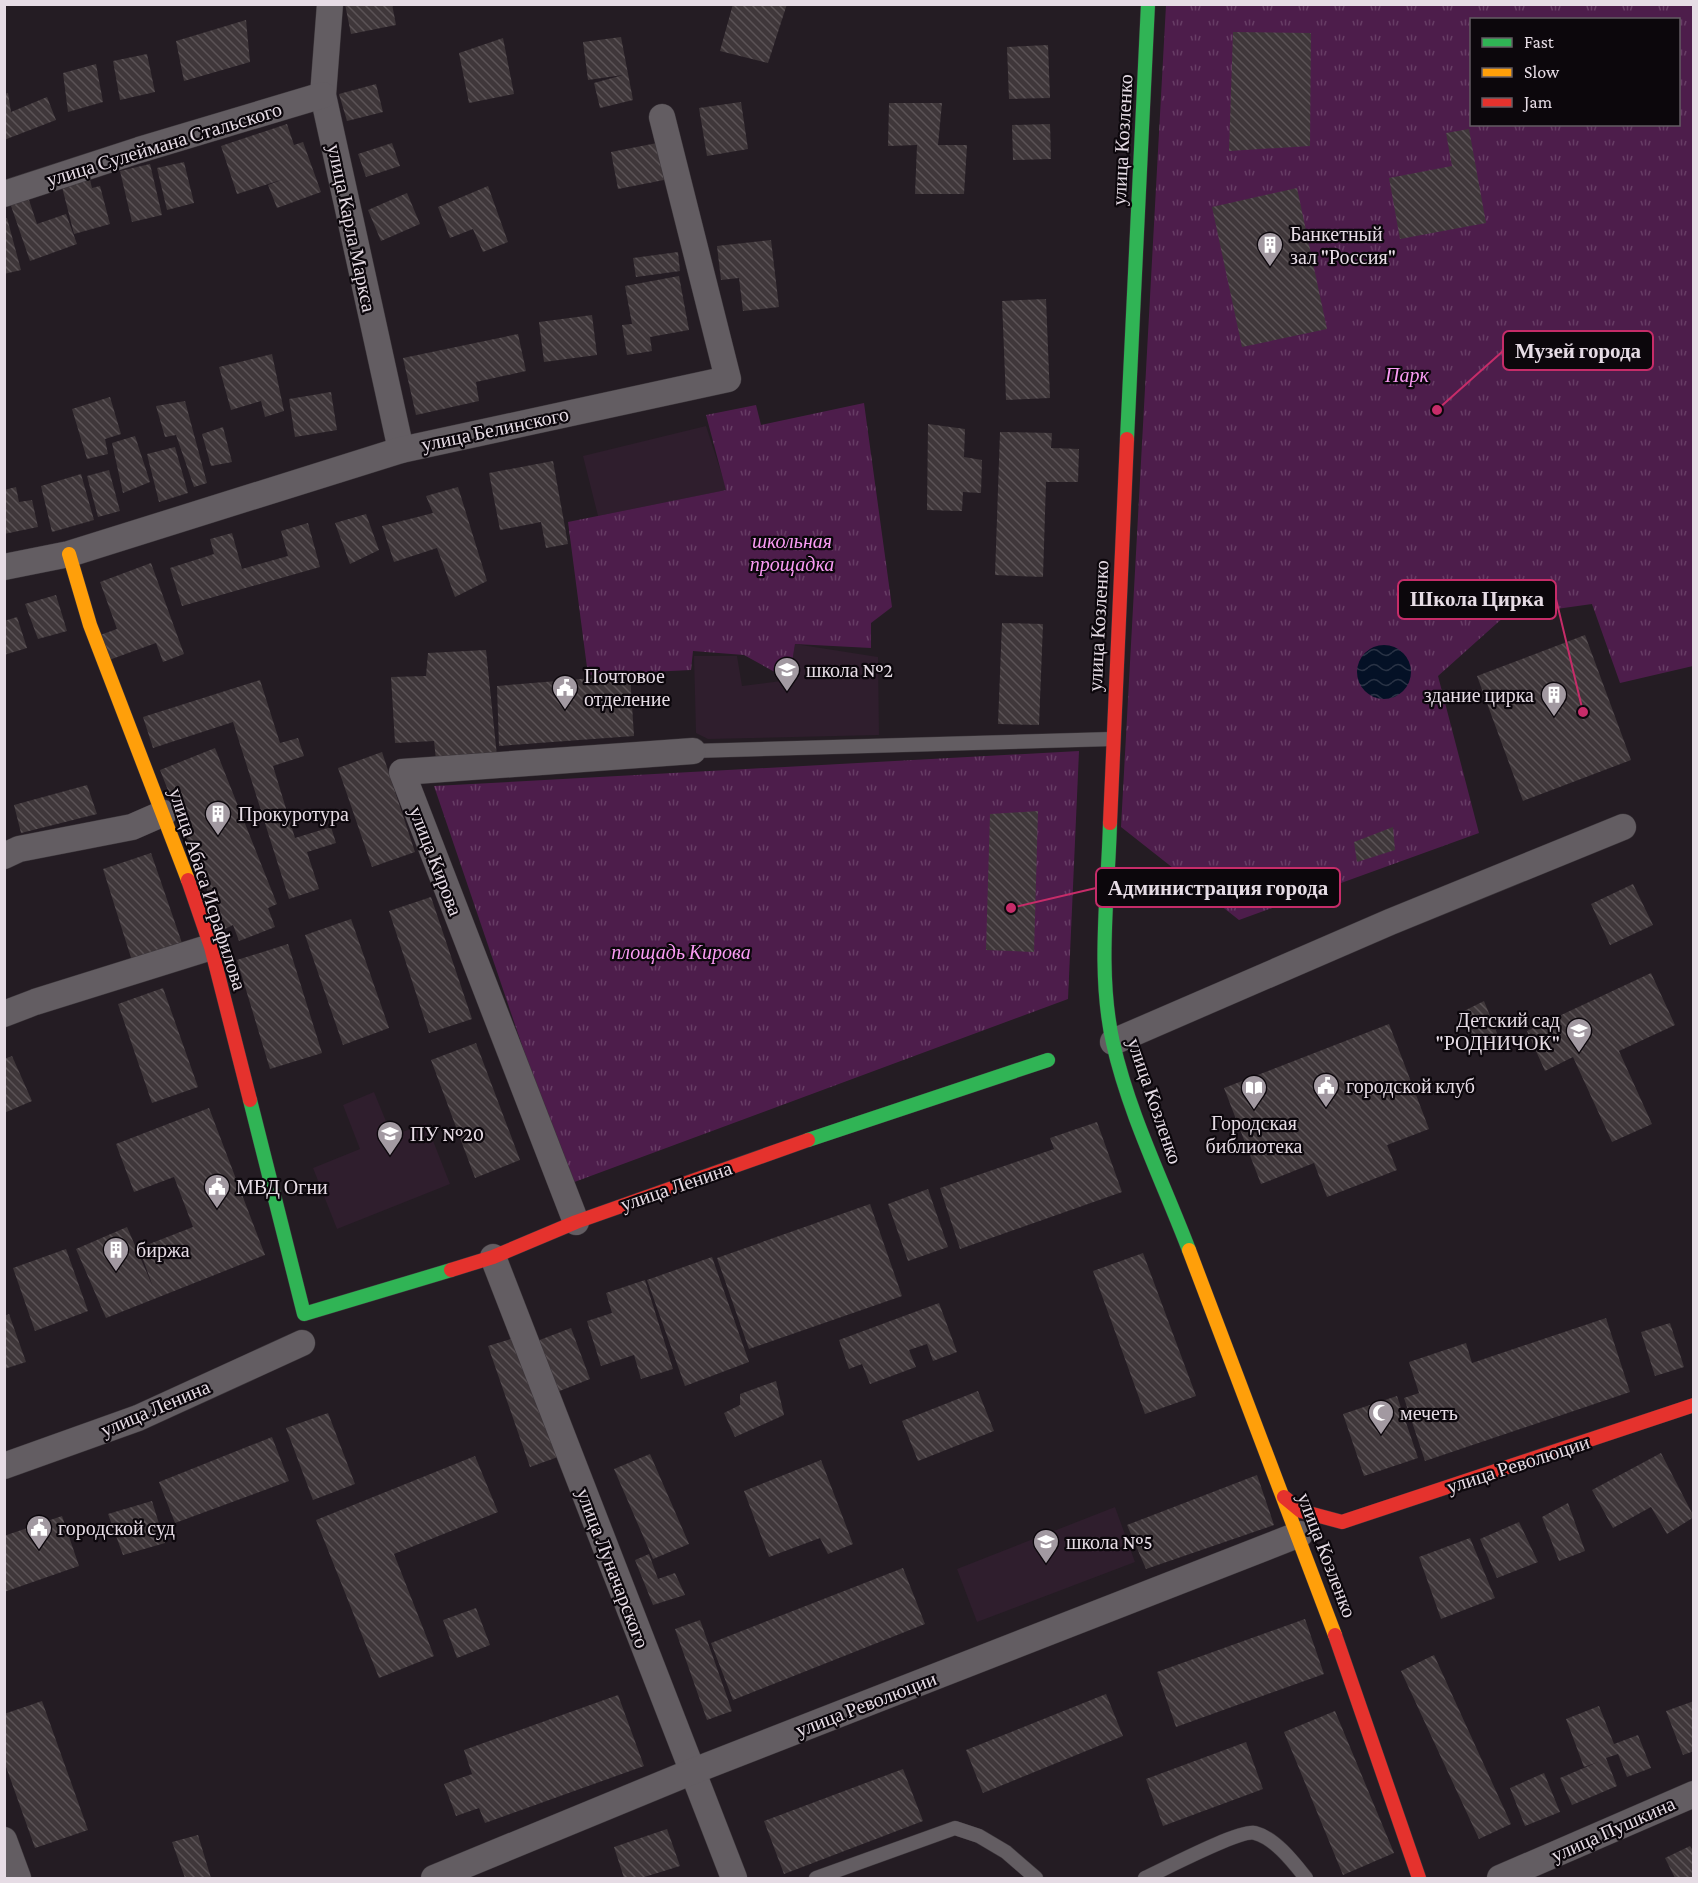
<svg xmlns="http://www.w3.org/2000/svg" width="1698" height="1883" viewBox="0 0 1698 1883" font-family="'Crimson Pro',serif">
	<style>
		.built { fill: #2f1e2d }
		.park { fill: url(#park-tufts); fill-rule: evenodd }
		.water { fill: url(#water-waves) }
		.building { fill: url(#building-back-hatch) }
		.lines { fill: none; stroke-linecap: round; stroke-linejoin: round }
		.lane-casing { stroke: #3c363b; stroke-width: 15 }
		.street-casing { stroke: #3c363b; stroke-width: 27 }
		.fast-casing { stroke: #3c363b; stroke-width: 15 }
		.slow-casing { stroke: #3c363b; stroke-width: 15 }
		.jam-casing { stroke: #3c363b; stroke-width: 15 }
		.lane { stroke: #635d62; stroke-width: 14 }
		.street { stroke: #635d62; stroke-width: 26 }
		.fast { stroke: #30b455; stroke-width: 14 }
		.slow { stroke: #ff9f0a; stroke-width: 14 }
		.jam { stroke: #e5322d; stroke-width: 14 }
		.labels { text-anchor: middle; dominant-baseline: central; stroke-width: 4.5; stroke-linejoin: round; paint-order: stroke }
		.street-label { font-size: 20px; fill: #e6dce5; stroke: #0c070c }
		.poi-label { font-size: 20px; fill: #e6dce5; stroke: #0c070c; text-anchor: start }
		.park-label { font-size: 20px; font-style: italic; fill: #fa9bf4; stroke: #0c070c }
		.leader { fill: none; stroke: #c62c69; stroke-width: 2 }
		.callout-dot { fill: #c62c69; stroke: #0c070c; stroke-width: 2 }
		.callout { fill: #0c070c; stroke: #c62c69; stroke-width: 2 }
		.callout-label { font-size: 21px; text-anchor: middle; font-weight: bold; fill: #e6dce5 }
	</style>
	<defs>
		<pattern id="park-tufts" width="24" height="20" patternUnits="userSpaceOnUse" patternTransform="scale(1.5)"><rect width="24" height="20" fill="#4d1d4b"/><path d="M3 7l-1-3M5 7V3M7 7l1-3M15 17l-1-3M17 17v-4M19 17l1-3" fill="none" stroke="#673d65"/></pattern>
		<pattern id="water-waves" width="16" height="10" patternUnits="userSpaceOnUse" patternTransform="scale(1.5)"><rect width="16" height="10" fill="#041126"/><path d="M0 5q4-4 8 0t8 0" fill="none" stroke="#293345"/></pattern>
		<pattern id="building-back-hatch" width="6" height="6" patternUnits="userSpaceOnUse" patternTransform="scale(1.5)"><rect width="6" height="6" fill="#3f373a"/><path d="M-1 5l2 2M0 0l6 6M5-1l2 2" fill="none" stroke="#5b5356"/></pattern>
	</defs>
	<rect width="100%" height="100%" fill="#241c23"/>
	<!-- built -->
	<g class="built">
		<path d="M706 426 727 490 598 516 583 456Z"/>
		<path d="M795 644 878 657 879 735 708 739 696 733 694 656H737L742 686 789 680Z"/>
		<path d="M374 1092 392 1136 426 1123 450 1184 337 1229 313 1168 360 1149 343 1105Z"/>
		<path d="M1115 1507 1135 1562 977 1622 957 1569Z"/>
	</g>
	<!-- park -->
	<g class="park">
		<path d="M1166 5H1693V666L1620 683 1592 604 1505 616 1438 676 1479 833 1239 920 1121 827ZM1472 20H1678V124H1472Z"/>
		<path d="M864 403 892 607 871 623V648L795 644 789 680 744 655 693 651 691 670 588 675 568 522 726 490 706 415 756 405 761 425Z"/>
		<path d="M1079 751 1068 999 569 1184 434 786Z"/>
	</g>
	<!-- water -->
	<circle class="water" cx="1384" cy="672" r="27"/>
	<!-- building -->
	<g class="building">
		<path d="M345 4H392L396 25 351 34Z"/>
		<path d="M733 4H787L768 63 720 51Z"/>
		<path d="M246 20 250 62 184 81 176 41Z"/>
		<path d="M1233 32 1311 33 1310 146 1229 151Z"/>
		<path d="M621 37 633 100 600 108 594 83 623 75 588 80 583 42Z"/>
		<path d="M503 38 514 94 469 103 459 53Z"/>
		<path d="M1048 45 1050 98 1009 99 1007 47Z"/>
		<path d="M147 54 155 92 120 100 113 61Z"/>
		<path d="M96 64 103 102 68 112 63 73Z"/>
		<path d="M376 84 383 112 347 121 339 94Z"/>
		<path d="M8 93 11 112 47 97 56 120 4 140V94Z"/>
		<path d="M741 102 748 149 707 156 699 108Z"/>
		<path d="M889 103H942L938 145H967L964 194H915L917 145 888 146Z"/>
		<path d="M287 124 294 145 303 142 321 192 277 208 268 185 284 179 237 194 221 146Z"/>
		<path d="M1050 124 1051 159 1013 160 1012 125Z"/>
		<path d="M1469 129 1486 223 1400 239 1389 178 1452 166 1446 133Z"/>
		<path d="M392 143 400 166 366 177 358 154Z"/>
		<path d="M657 143 664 180 618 189 611 152Z"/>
		<path d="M184 162 194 203 167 210 157 168Z"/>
		<path d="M150 164 162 215 132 222 120 171Z"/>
		<path d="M89 176 92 188 100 186 110 224 74 234 61 183Z"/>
		<path d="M488 186 508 242 483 252 473 229 450 238 438 207Z"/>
		<path d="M1297 188 1327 329 1242 347 1212 207Z"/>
		<path d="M407 193 420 224 381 241 368 210Z"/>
		<path d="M28 197 37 224 66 214 77 244 30 261 10 203Z"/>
		<path d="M4 218H7L21 270 4 274Z"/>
		<path d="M771 240 779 307 743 311 739 278 721 280 717 246Z"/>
		<path d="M678 252 680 271 636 277 633 258Z"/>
		<path d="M679 276 689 330 650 337 652 351 627 355 622 325 632 324 625 286Z"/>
		<path d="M1046 299 1050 398 1006 400 1002 301Z"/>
		<path d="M592 315 597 355 544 362 539 322Z"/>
		<path d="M518 334 526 371 476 382 479 401 416 415 403 358Z"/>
		<path d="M272 354 284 411 265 417 261 401 231 410 219 367Z"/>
		<path d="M331 392 337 430 295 437 289 399Z"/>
		<path d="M110 397 121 434 105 439 108 454 87 459 72 409Z"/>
		<path d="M185 401 207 483 194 487 176 435 165 437 156 406Z"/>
		<path d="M928 424 965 429 964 457 982 460 981 493 963 492 962 511 927 510Z"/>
		<path d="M223 427 232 462 211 466 202 434Z"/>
		<path d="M1000 432 1052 433 1051 448 1079 449 1078 482H1046L1043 577 995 575Z"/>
		<path d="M135 436 150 482 123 493 112 443Z"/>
		<path d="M175 447 188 493 159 502 147 454Z"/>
		<path d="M553 461 568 544 546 548 541 522 500 530 489 473Z"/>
		<path d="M109 470 120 511 98 517 87 476Z"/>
		<path d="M81 474 94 520 52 532 41 486Z"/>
		<path d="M16 487 19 502 32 500 38 527 4 534V490Z"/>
		<path d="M458 487 487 581 455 597 437 548 394 562 382 526 433 513 426 496Z"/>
		<path d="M366 514 379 550 350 564 335 523Z"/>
		<path d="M308 523 320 567 182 606 170 568 214 554 210 539 232 533 242 569 288 556 281 531Z"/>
		<path d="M151 563 184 654 163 662 156 643 109 660 100 635 117 629 100 582Z"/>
		<path d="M56 595 67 631 38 639 25 604Z"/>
		<path d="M17 617 27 648 4 655V621Z"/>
		<path d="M1002 623 1043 624 1039 725 998 724Z"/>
		<path d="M1585 635 1631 760 1523 801 1477 676Z"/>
		<path d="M486 650 497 756 436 760 434 741 395 743 391 677 426 676 428 653Z"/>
		<path d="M630 675 634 736 499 746 497 686Z"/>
		<path d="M260 680 280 743 298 738 304 756 273 766 295 838 331 827 336 843 307 852 319 889 289 899 233 722 153 748 143 717Z"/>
		<path d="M215 748 277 904 268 908 275 927 239 941 233 925 223 930 160 770Z"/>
		<path d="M382 752 415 852 372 867 338 768Z"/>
		<path d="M87 785 97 814 21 833 14 805Z"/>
		<path d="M1038 811 1034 952 986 950 990 814Z"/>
		<path d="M1393 827 1395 850 1357 862 1354 842Z"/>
		<path d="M151 853 184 949 133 964 103 869Z"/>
		<path d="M1633 884 1653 925 1610 945 1591 904Z"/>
		<path d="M431 897 472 1019 429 1033 389 911Z"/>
		<path d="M351 919 389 1028 343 1045 305 935Z"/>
		<path d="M288 944 322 1053 270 1069 237 960Z"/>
		<path d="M1651 973 1675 1025 1619 1051 1652 1124 1612 1142 1573 1057 1545 1071 1527 1031Z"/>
		<path d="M163 988 198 1087 152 1103 118 1004Z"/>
		<path d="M1484 1001 1501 1043 1479 1052 1460 1013Z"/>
		<path d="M1389 1024 1429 1129 1387 1145 1397 1170 1327 1197 1314 1163 1261 1184 1224 1088Z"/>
		<path d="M476 1043 520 1160 475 1178 431 1060Z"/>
		<path d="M12 1056 32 1101 4 1113V1059Z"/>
		<path d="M209 1108 265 1255 106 1318 76 1249 127 1227 153 1287 139 1248 193 1227 174 1177 134 1192 116 1144Z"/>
		<path d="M1097 1122 1122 1192 960 1249 940 1188 1054 1149 1050 1138Z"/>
		<path d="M928 1189 948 1247 908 1261 888 1204Z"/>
		<path d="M870 1204 902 1296 749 1349 717 1258Z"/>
		<path d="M66 1249 88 1311 35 1331 13 1268Z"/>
		<path d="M1143 1253 1196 1396 1145 1414 1093 1271Z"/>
		<path d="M712 1257 749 1362 685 1386 647 1280Z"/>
		<path d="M645 1280 673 1369 641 1379 634 1355 601 1366 587 1321 612 1313 606 1293Z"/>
		<path d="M939 1303 957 1352 933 1361 927 1344 909 1350 916 1367 870 1384 862 1364 849 1369 839 1340Z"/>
		<path d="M9 1314 26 1362 4 1369V1316Z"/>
		<path d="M1606 1318 1630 1392 1425 1461 1404 1398 1419 1393 1409 1362 1466 1343 1472 1363Z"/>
		<path d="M1670 1323 1684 1367 1655 1376 1641 1332Z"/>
		<path d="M571 1328 590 1379 557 1392 537 1341Z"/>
		<path d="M514 1338 558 1457 530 1467 488 1346Z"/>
		<path d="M776 1381 784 1415 735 1437 724 1413 740 1405V1394Z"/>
		<path d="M978 1391 994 1431 918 1461 902 1421Z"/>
		<path d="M1397 1396 1418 1458 1364 1476 1343 1414Z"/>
		<path d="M328 1413 355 1484 313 1500 286 1428Z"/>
		<path d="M272 1437 289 1481 175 1523 159 1482Z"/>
		<path d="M1661 1453 1694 1517 1667 1534 1651 1507 1613 1528 1592 1490Z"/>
		<path d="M650 1454 689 1544 653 1559 614 1469Z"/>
		<path d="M475 1456 498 1512 394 1554 434 1656 379 1678 316 1520Z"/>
		<path d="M821 1460 853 1544 828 1554 820 1538 769 1557 744 1491Z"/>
		<path d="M1257 1475 1274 1525 1146 1569 1127 1525Z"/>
		<path d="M152 1501 165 1543 123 1555 108 1514Z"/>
		<path d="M1568 1503 1585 1551 1559 1561 1542 1517Z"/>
		<path d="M62 1516 79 1566 4 1592V1536Z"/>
		<path d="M1519 1522 1538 1562 1497 1578 1480 1539Z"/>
		<path d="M1470 1538 1495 1598 1441 1619 1419 1557Z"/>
		<path d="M649 1554 658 1579 675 1573 685 1595 653 1605 635 1560Z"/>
		<path d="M903 1568 925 1624 733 1700 711 1643Z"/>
		<path d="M476 1608 490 1645 457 1658 443 1620Z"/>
		<path d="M1305 1619 1324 1674 1176 1727 1157 1672Z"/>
		<path d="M700 1620 732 1711 707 1720 675 1629Z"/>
		<path d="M1434 1655 1511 1824 1479 1839 1401 1671Z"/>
		<path d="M1106 1694 1123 1736 983 1793 966 1750Z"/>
		<path d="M618 1695 644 1766 485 1823 479 1808 456 1816 444 1784 472 1774 464 1750Z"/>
		<path d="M42 1701 88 1830 35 1848 4 1761V1714Z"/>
		<path d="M1694 1701V1751L1683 1755 1666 1711Z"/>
		<path d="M1599 1706 1614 1744 1638 1735 1651 1768 1627 1777 1618 1754 1606 1758 1617 1786 1572 1805 1560 1778 1598 1762 1584 1767 1566 1719Z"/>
		<path d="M1335 1711 1394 1853 1343 1875 1284 1732Z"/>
		<path d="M1246 1742 1263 1789 1163 1826 1146 1779Z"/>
		<path d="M903 1769 923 1821 784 1874 764 1821Z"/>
		<path d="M1544 1773 1560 1812 1525 1826 1510 1788Z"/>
		<path d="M667 1829 680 1866 641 1878H624L614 1847Z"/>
		<path d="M198 1835 211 1878H185L172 1842Z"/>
		<path d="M1690 1846 1694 1852V1878H1675L1665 1858Z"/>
	</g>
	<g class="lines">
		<defs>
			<g id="lane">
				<path d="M693 751 1112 739"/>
				<path d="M816 1878 955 1828 979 1836 1006 1852 1036 1878"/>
				<path d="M1145 1878C1163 1870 1240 1829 1255 1833 1275 1838 1294 1863 1306 1878"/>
			</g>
			<g id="street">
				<path d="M330 4 323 95 401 450"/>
				<path d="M4 194 139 150 323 95"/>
				<path d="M4 567 69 554 401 450 728 379 662 117"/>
				<path d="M4 856 19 849 132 827 164 813"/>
				<path d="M4 1014 35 1002 211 947"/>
				<path d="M1113 1042 1390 922 1623 827"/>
				<path d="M576 1222 402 772 693 751"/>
				<path d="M493 1257 734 1878"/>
				<path d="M4 1466 138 1418 302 1343"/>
				<path d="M4 1840 18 1878"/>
				<path d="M434 1878 691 1772 1300 1534"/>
				<path d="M1500 1878 1694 1794"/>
			</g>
			<g id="fast">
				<path d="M1127 439 1148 4"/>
				<path d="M1110 823C1108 895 1097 972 1113 1043 1129 1114 1163 1182 1189 1250"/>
				<path d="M250 1100 304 1314 451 1270"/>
				<path d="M808 1140 1048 1060"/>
			</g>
			<g id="slow">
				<path d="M69 554 90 625 188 880"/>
				<path d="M1189 1250 1335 1635"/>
			</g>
			<g id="jam">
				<path d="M1110 823 1127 439"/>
				<path d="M188 880 211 947 250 1100"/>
				<path d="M451 1270 493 1257 576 1222 808 1140"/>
				<path d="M1284 1497 1301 1511 1342 1522 1694 1405"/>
				<path d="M1335 1635 1419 1878"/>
			</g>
		</defs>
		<!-- lane casing -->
		<use href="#lane" class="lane-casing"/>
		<!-- street casing -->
		<use href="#street" class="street-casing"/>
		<!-- fast casing -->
		<use href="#fast" class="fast-casing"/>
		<!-- slow casing -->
		<use href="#slow" class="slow-casing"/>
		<!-- jam casing -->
		<use href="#jam" class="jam-casing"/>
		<!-- lane -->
		<use href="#lane" class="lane"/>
		<!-- street -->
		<use href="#street" class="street"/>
		<!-- fast -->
		<use href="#fast" class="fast"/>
		<!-- slow -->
		<use href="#slow" class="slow"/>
		<!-- jam -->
		<use href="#jam" class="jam"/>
	</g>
	<!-- icons -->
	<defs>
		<symbol id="building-pin" viewBox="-11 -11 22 30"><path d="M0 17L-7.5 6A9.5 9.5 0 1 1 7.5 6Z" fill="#a299a1" stroke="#0c070c"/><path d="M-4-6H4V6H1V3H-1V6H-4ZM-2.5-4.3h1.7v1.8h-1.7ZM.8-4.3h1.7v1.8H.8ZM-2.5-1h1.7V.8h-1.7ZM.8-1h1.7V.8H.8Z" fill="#fff"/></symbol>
		<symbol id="school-pin" viewBox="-11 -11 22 30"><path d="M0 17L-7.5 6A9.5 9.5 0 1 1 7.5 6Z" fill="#a299a1" stroke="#0c070c"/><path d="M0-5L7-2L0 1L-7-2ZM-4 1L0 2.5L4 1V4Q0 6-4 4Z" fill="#fff"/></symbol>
		<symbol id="civic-pin" viewBox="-11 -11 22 30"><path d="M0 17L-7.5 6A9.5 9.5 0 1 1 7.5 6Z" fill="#a299a1" stroke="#0c070c"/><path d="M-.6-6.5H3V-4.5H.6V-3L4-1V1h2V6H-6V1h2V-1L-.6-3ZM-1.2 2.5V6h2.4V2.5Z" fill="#fff"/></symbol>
		<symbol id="library-pin" viewBox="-11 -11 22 30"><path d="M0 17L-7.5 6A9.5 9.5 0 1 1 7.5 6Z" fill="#a299a1" stroke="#0c070c"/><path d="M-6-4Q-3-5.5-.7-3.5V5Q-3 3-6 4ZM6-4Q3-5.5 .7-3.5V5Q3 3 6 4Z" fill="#fff"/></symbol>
		<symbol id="university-pin" viewBox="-11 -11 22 30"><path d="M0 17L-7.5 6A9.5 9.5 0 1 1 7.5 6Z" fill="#a299a1" stroke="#0c070c"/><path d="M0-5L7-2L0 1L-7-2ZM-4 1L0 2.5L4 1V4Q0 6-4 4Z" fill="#fff"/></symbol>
		<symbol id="mosque-pin" viewBox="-11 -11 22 30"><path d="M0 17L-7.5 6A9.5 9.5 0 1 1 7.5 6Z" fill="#a299a1" stroke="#0c070c"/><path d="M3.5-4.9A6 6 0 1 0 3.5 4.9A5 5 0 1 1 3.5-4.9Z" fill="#fff"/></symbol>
	</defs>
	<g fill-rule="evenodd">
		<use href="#building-pin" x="1255" y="230" width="30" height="40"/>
		<use href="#school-pin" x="772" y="655" width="30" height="40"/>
		<use href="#civic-pin" x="550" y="673" width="30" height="40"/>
		<use href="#building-pin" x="1539" y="680" width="30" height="40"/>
		<use href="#building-pin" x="203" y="799" width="30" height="40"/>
		<use href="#school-pin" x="1564" y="1016" width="30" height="40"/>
		<use href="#civic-pin" x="1311" y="1071" width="30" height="40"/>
		<use href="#library-pin" x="1239" y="1073" width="30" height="40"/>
		<use href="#university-pin" x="375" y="1119" width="30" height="40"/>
		<use href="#civic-pin" x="202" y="1172" width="30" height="40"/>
		<use href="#building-pin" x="101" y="1235" width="30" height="40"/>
		<use href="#mosque-pin" x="1366" y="1398" width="30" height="40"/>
		<use href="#civic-pin" x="24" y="1513" width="30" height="40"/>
		<use href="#school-pin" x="1031" y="1527" width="30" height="40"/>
	</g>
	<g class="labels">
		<!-- street labels -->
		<g class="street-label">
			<text transform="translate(1122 140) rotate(-87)">улица Козленко</text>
			<text transform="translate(164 144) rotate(-17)">улица Сулеймана Стальского</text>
			<text transform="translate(352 228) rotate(78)">улица Карла Маркса</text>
			<text transform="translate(495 429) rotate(-12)">улица Белинского</text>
			<text transform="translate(1098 626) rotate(-87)">улица Козленко</text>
			<text transform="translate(436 861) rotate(69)">улица Кирова</text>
			<text transform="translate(208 889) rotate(72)">улица Абаса Исрафилова</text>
			<text transform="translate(1155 1101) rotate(71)">улица Козленко</text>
			<text transform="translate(676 1186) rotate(-19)">улица Ленина</text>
			<text transform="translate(155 1408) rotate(-23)">улица Ленина</text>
			<text transform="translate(1518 1464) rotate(-18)">улица Революции</text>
			<text transform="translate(1327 1555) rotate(69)">улица Козленко</text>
			<text transform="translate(613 1568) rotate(69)">улица Луначарского</text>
			<text transform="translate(866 1704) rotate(-21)">улица Революции</text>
			<text transform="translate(1613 1829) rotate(-24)">улица Пушкина</text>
		</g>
		<!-- poi labels -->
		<g class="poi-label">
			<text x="1290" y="234">Банкетный<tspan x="1290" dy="23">зал "Россия"</tspan></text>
			<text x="806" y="670">школа №2</text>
			<text x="584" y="676">Почтовое<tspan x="584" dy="23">отделение</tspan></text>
			<text x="1534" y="695" text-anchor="end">здание цирка</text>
			<text x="238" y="814">Прокуротура</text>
			<text x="1560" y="1020" text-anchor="end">Детский сад<tspan x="1560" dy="23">"РОДНИЧОК"</tspan></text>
			<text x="1346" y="1086">городской клуб</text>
			<text x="1254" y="1123" text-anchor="middle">Городская<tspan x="1254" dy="23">библиотека</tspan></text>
			<text x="410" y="1134">ПУ №20</text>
			<text x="236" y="1187">МВД Огни</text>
			<text x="136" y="1250">биржа</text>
			<text x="1400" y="1413">мечеть</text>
			<text x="58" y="1528">городской суд</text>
			<text x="1066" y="1542">школа №5</text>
		</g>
		<!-- park labels -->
		<g class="park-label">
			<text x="1407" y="375">Парк</text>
			<text x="792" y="541">школьная<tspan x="792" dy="23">прощадка</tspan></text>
			<text x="681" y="952">площадь Кирова</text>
		</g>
	</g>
	<!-- callouts -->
	<path class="leader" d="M1437 410L1503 351M1583 712L1556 599M1011 908L1096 888"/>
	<g class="callout-dot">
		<circle cx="1437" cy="410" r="6"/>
		<circle cx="1583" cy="712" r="6"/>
		<circle cx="1011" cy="908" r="6"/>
	</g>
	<g class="callout">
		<rect x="1503" y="331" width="150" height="39" rx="6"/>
		<rect x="1398" y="580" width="158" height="39" rx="6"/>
		<rect x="1096" y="868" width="244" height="39" rx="6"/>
	</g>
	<g class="callout-label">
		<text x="1578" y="358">Музей города</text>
		<text x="1477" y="606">Школа Цирка</text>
		<text x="1218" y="895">Администрация города</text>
	</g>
	<!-- border -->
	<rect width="1698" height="1883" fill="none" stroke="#e6dce5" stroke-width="12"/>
	<!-- legend -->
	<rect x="1470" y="18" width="210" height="108" fill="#0c070c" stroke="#635c63" stroke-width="1.5"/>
	<rect x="1482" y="38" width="30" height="9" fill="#30b455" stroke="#635c63" stroke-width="1.5"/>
	<text x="1524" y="48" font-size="18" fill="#e6dce5">Fast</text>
	<rect x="1482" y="68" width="30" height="9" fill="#ff9f0a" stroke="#635c63" stroke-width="1.5"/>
	<text x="1524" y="78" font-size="18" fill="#e6dce5">Slow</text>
	<rect x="1482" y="98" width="30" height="9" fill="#e5322d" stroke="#635c63" stroke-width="1.5"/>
	<text x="1524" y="108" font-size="18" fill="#e6dce5">Jam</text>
</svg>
